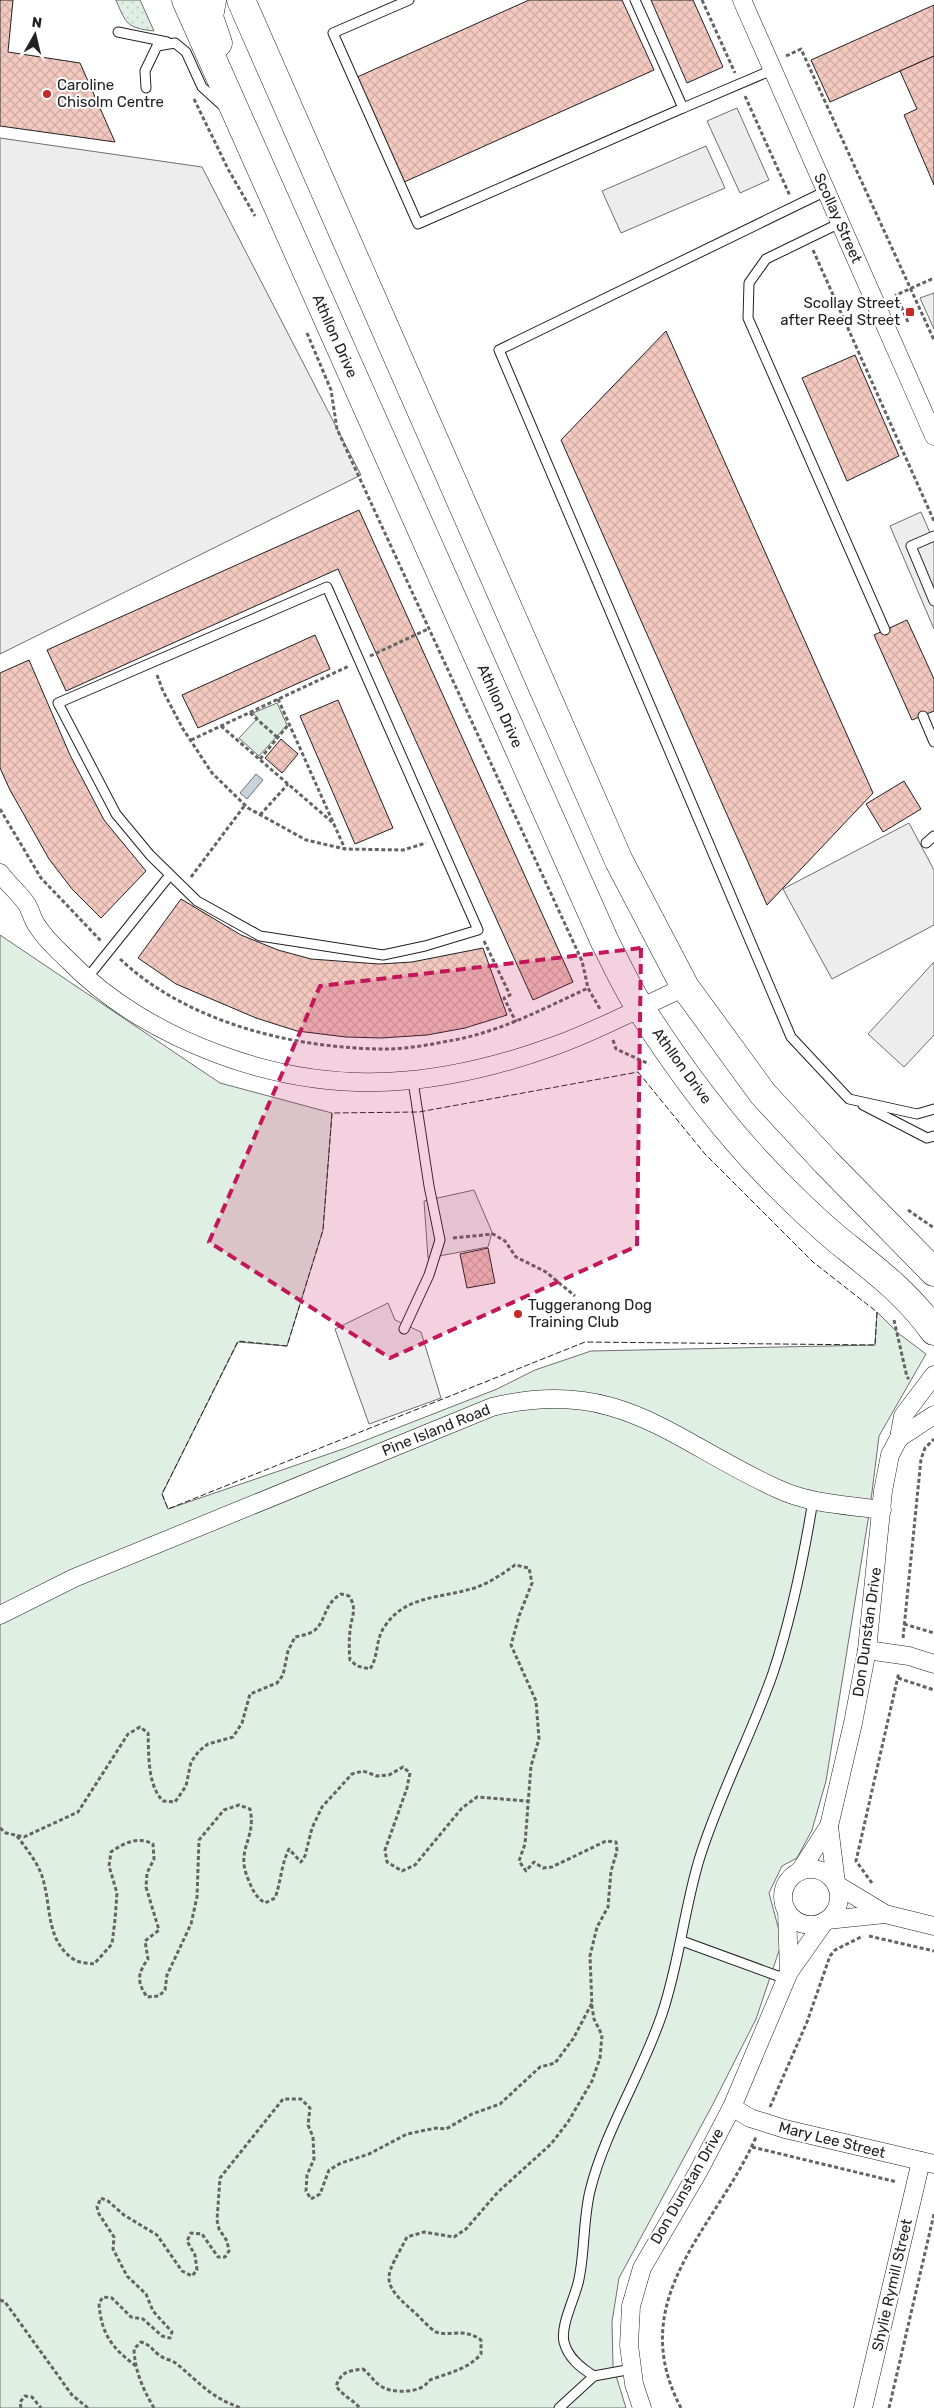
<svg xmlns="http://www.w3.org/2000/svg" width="934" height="2408" viewBox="0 0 934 2408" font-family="Rubik,sans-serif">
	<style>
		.grass { fill: url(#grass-dots); stroke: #6f6f6f }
		.park { fill: #e0efe3; stroke: #6f6f6f }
		.parking { fill: #ededed; stroke: #6f6f6f }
		.water { fill: #c7d3dd; stroke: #6f6f6f }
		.building { fill: url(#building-cross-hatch); stroke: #222 }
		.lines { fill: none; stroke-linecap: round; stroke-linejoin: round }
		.service-casing { stroke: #222; stroke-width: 11 }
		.minor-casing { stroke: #222; stroke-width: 19 }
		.primary-casing { stroke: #222; stroke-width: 29 }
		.path { stroke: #646464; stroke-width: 3; stroke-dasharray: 4 2.5; stroke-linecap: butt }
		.service { stroke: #fff; stroke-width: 9 }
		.minor { stroke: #fff; stroke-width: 18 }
		.primary { stroke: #fff; stroke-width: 28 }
		.fence { stroke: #222; stroke-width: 1; stroke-dasharray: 6 2.5; stroke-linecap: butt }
		.marked { fill: #c2185b; fill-opacity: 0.2; stroke: #c2185b; stroke-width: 4; stroke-dasharray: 10 6; stroke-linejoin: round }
		.poi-dot { fill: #c62828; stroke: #fff; stroke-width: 2 }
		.labels { text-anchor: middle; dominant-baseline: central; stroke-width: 4; stroke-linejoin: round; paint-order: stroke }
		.poi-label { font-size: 15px; fill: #222; stroke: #fff; text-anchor: start }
		.street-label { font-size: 15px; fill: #222; stroke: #fff }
	</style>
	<defs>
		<pattern id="grass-dots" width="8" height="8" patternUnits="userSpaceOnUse" patternTransform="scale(1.25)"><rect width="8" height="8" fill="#e0efe3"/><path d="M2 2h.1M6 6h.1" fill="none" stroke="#c0cdc2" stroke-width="1.8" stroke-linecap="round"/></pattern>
		<pattern id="building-cross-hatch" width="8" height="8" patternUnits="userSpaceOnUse" patternTransform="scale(1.25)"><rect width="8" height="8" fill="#f3c9c0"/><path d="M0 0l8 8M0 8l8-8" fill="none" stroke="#d0aca5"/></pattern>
	</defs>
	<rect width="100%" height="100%" fill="#fff"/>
	<!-- grass -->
	<path class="grass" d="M116 0H140L154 31C127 28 126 24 116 0Z"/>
	<!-- park -->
	<g class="park">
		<path d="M277 703 287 725 259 756 239 738 258 718 253 713Z"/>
		<path d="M0 935 220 1083 332 1113 323 1230 287 1346 238 1342 162 1494 168 1509 346 1448 497 1389 535 1370 591 1351 875 1345 877 1312 898 1333 926 1354 879 1436 870 1508 826 1781 812 1830 797 1858 782 1866 769 1893 782 1942 756 2019 713 2104 619 2278 612 2322 613 2366 626 2408H0Z"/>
	</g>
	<!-- parking -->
	<g class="parking">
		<path d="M737 108 769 180 740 193 707 121Z"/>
		<path d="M0 138 202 167 361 475 0 654Z"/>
		<path d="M706 146 725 188 621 233 602 191Z"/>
		<path d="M934 293V329L920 298Z"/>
		<path d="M921 512 934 542V629L890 526Z"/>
		<path d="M909 823 934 870V925L832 979 783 889Z"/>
		<path d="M934 962V1035L904 1067 868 1034Z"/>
		<path d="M474 1190 492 1232 488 1247 428 1258 424 1201Z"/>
		<path d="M388 1303 395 1320 421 1332 441 1398 369 1424 335 1329Z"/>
	</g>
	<!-- water -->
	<path class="water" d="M256 774 263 780 247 799 240 793Z"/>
	<!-- building -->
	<g class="building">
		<path d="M0 0H13L8 52 80 63 115 142 0 126Z"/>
		<path d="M529 0H622L654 70 402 183 355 78Z"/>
		<path d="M651 0H693L723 67 687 83Z"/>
		<path d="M934 5V56L830 102 811 60Z"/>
		<path d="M934 56V185L904 115 917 109 900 71Z"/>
		<path d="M666 331 873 793 767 905 561 440Z"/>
		<path d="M855 355 899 456 847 481 802 378Z"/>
		<path d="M359 510 573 982 533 1000 338 569 66 691 47 650Z"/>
		<path d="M907 620 934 679V711L912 720 874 635Z"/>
		<path d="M315 635 330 669 198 728 182 695Z"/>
		<path d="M29 660 70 755 104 820 146 871 101 918 72 889 49 859 10 790 0 768V673Z"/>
		<path d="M338 700 393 828 355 844 300 716Z"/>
		<path d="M281 739 298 754 282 773 265 758Z"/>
		<path d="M904 781 921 809 883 832 866 804Z"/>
		<path d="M181 899 241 935 278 950 311 959 379 964 412 962 483 948 507 1015 465 1028 427 1035 381 1038 346 1037 297 1031 256 1018 176 984 138 958Z"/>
		<path d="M488 1248 495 1283 467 1288 460 1254Z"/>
	</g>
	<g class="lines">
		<defs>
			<g id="service">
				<path d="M409 0 333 33 418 224 683 108 635 0"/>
				<path d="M118 32 167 42"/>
				<path d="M146 88 145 71 157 46 175 43 186 52 202 87 223 106"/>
				<path d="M683 108 772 70"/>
				<path d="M826 191 499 350 791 1037 849 1099 917 1114 934 1109"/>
				<path d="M840 223 766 259 749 283 748 318 885 630"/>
				<path d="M934 536 911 546 934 601"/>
				<path d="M327 587 478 930 425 946 383 955 260 936 197 901 150 855 116 814 58 703Z"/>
				<path d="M923 716 934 742"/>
				<path d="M926 843 934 836"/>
				<path d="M88 977 170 875"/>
				<path d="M863 1105 927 1138 934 1136"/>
				<path d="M404 1329 429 1275 440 1240 429 1186 413 1081"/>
				<path d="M682 1941 786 1979"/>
				<path d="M594 2376C581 2368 568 2358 564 2342 560 2325 576 2296 579 2279 585 2250 583 2220 590 2191 605 2130 642 2074 662 2014 679 1964 684 1910 699 1860 719 1795 751 1736 773 1673 791 1619 804 1556 813 1500"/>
				<path d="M559 2408 594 2376 632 2369"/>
			</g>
			<g id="minor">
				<path d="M742 0 934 436"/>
				<path d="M0 873C8 884 18 892 26 903 31 910 32 920 38 927 46 940 59 951 70 962 110 1003 164 1034 218 1054 335 1098 442 1087 557 1045 601 1029 643 1006 685 987"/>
				<path d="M899 1438 934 1415"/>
				<path d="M0 1615 74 1578 492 1407C620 1376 672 1441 778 1489 810 1504 847 1505 882 1510"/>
				<path d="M867 1650 909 1656 934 1664"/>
				<path d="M829 1826 836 1883"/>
				<circle cx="811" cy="1897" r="28"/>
				<path d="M800 1871 829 1826 853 1723 867 1650 883 1491 890 1455 899 1438 903 1416 934 1375"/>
				<path d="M837 1885 885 1914 934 1926"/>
				<path d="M787 1911 789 1972"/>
				<path d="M827 1920 885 1914"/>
				<path d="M732 2107 750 2118 785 2129 934 2164"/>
				<path d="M642 2408 634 2384 629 2345 631 2306 642 2268 698 2172 732 2107 789 1972 825 1921"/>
				<path d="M863 2408 921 2161"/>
			</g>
			<g id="primary">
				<path d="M186 0 605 942C617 965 627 988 641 1009 682 1073 728 1135 782 1188 800 1206 819 1224 838 1240 873 1268 907 1293 934 1331"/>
				<path d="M212 0 209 17 218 43"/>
				<path d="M241 0 619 861 685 987 763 1094 826 1162 934 1272"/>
			</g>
		</defs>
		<!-- service casing -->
		<use href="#service" class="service-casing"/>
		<!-- minor casing -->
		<use href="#minor" class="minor-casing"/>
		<!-- primary casing -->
		<use href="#primary" class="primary-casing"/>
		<!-- path -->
		<g class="path">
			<path d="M702 0 735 73"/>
			<path d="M786 56 801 49 934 340"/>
			<path d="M745 96 790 196"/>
			<path d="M194 99 228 169 255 216"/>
			<path d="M813 250 934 521"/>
			<path d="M908 322 896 295 934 278"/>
			<path d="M307 333 331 390 337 429 582 961 588 988 600 1009"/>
			<path d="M370 656 428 629"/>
			<path d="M157 675 163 691 183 729 212 773 248 808 306 840 345 849 403 850 426 843"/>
			<path d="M278 699 345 849"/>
			<path d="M250 713 278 738"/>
			<path d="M221 726 332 822"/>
			<path d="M191 740 349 666"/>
			<path d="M260 759 289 724"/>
			<path d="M0 809 41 878 101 941"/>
			<path d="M260 815 288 784"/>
			<path d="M191 877 245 805"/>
			<path d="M484 941 510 995 504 998 516 1022"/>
			<path d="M120 959C188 1023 295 1049 387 1049 408 1049 433 1044 454 1040 502 1031 545 1008 588 988"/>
			<path d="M613 1040 616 1049 649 1064"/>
			<path d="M908 1210 934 1228"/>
			<path d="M453 1238 493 1234 505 1241 516 1257 546 1272 575 1296"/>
			<path d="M894 1320 907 1377 909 1379"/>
			<path d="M904 1624 934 1633"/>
			<path d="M903 1638 921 1459 925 1448 934 1439"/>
			<path d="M898 1678 934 1690"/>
			<path d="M0 1828 6 1833 24 1837 78 1812 128 1734 140 1727 148 1733C149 1754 147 1785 163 1801L175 1802 186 1786 191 1762 199 1751 208 1744 233 1737 242 1723 250 1694 277 1683 283 1675 288 1651 295 1637C300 1636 311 1634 315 1630 327 1619 323 1605 341 1594L349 1596C358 1609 351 1617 350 1631 349 1640 349 1650 350 1660L357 1666 370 1669C379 1656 375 1639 385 1626 404 1597 437 1598 467 1590 485 1586 501 1575 515 1565L529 1568 532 1583 519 1616 511 1645 536 1701 539 1739 531 1766 525 1844 519 1861 526 1871 534 1862 543 1868 552 1867 606 1841 616 1842 617 1851 611 1871 608 1907 597 1927 590 1956 592 2007 594 2019 602 2035 600 2058 592 2081 568 2122 551 2144 498 2192 466 2229 454 2237 424 2232 407 2237C387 2276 377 2280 413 2311 420 2317 429 2328 436 2332 450 2337 463 2327 481 2340V2354C468 2369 451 2372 433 2379 428 2380 428 2383 424 2386 415 2392 400 2392 390 2390 375 2386 374 2378 363 2369 348 2371 342 2371 336 2386 343 2396 352 2399 360 2408"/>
			<path d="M17 1836C28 1851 40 1865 44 1883 51 1910 47 1943 75 1960 80 1963 88 1963 94 1964L112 1944 115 1920 117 1893 109 1866 111 1852C124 1843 138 1836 153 1844L154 1859 147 1873 146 1887 159 1930 145 1941 148 1959C137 1974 137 1982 147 1997L159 1996 165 1990 167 1975 191 1924 197 1897 199 1840 224 1810 239 1805 250 1809C257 1840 234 1849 249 1881 253 1891 256 1897 265 1903L275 1898C281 1882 281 1865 289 1849L301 1862 305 1856 312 1828 322 1807 352 1774 363 1771 377 1776 389 1775 403 1767 410 1773 407 1788 385 1850 387 1862 402 1871 415 1865 462 1808 477 1797 527 1801"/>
			<path d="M872 1883 856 1861 899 1672"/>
			<path d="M869 1936 934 1951"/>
			<path d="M770 2107 807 2022 830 1956 835 1950 863 1936"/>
			<path d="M752 2147 897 2182"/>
			<path d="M0 2300 5 2302 72 2395 88 2408"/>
			<path d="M136 2366C112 2348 101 2334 99 2303L103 2297 112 2298 131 2317 143 2319 162 2336 170 2338 172 2332 153 2311 146 2294 127 2276 113 2249 114 2237 99 2214 97 2207 101 2198 108 2201 124 2215 157 2235 182 2271 192 2276 197 2270 195 2255 187 2241 191 2233 202 2234 218 2257H225L229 2251 227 2241 219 2229 217 2220 220 2178 283 2099H301L310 2108 308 2125 313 2137 314 2159 307 2175 306 2191 311 2199 320 2194 329 2170 341 2163 369 2154 407 2134 436 2128 446 2129 472 2114 500 2104 540 2067 555 2063 573 2039 592 2003"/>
			<path d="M21 2408 20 2402 25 2396 32 2397 41 2408"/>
			<path d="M154 2408C143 2389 135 2372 134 2349L141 2342C151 2345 152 2350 159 2355 164 2359 172 2360 177 2364 201 2384 210 2397 241 2408"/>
			<path d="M681 2408C623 2298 716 2229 756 2137"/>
			<path d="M889 2408 934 2214"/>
		</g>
		<!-- service -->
		<use href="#service" class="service"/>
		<!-- minor -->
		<use href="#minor" class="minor"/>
		<!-- primary -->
		<use href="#primary" class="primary"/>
		<!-- fence -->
		<path class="fence" d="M638 1072 705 1154 813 1262 877 1312 875 1345 585 1342 168 1509 162 1494 238 1341 287 1346 323 1230 332 1113 419 1112Z"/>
	</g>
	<!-- marked area -->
	<path class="marked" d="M641 948 637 1246 390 1358 209 1242 320 986Z"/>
	<!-- markers -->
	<g class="poi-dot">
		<circle cx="47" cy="94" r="5"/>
		<rect x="905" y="307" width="10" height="10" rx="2.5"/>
		<circle cx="518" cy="1314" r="5"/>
	</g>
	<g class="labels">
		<!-- poi labels -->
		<g class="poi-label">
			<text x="57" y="85">Caroline<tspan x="57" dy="17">Chisolm Centre</tspan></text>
			<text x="900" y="303" text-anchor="end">Scollay Street<tspan x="900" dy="17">after Reed Street</tspan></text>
			<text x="528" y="1305">Tuggeranong Dog<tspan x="528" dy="17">Training Club</tspan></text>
		</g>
		<!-- street labels -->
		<g class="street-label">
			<text transform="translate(838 218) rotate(66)">Scollay Street</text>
			<text transform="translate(335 336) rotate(66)">Athllon Drive</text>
			<text transform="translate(500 706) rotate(66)">Athllon Drive</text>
			<text transform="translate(682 1066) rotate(54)">Athllon Drive</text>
			<text transform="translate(436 1430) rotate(-22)">Pine Island Road</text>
			<text transform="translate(867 1632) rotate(-82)">Don Dunstan Drive</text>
			<text transform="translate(832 2140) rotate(14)">Mary Lee Street</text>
			<text transform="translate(687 2186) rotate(-60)">Don Dunstan Drive</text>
			<text transform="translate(892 2285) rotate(-77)">Shylie Rymill Street</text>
		</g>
	</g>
	<!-- north arrow -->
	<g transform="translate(35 35) rotate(8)" stroke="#ffffff" stroke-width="4" paint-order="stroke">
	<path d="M0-4L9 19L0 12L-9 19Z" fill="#222222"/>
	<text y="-8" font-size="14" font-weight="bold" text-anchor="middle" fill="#222222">N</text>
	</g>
</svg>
